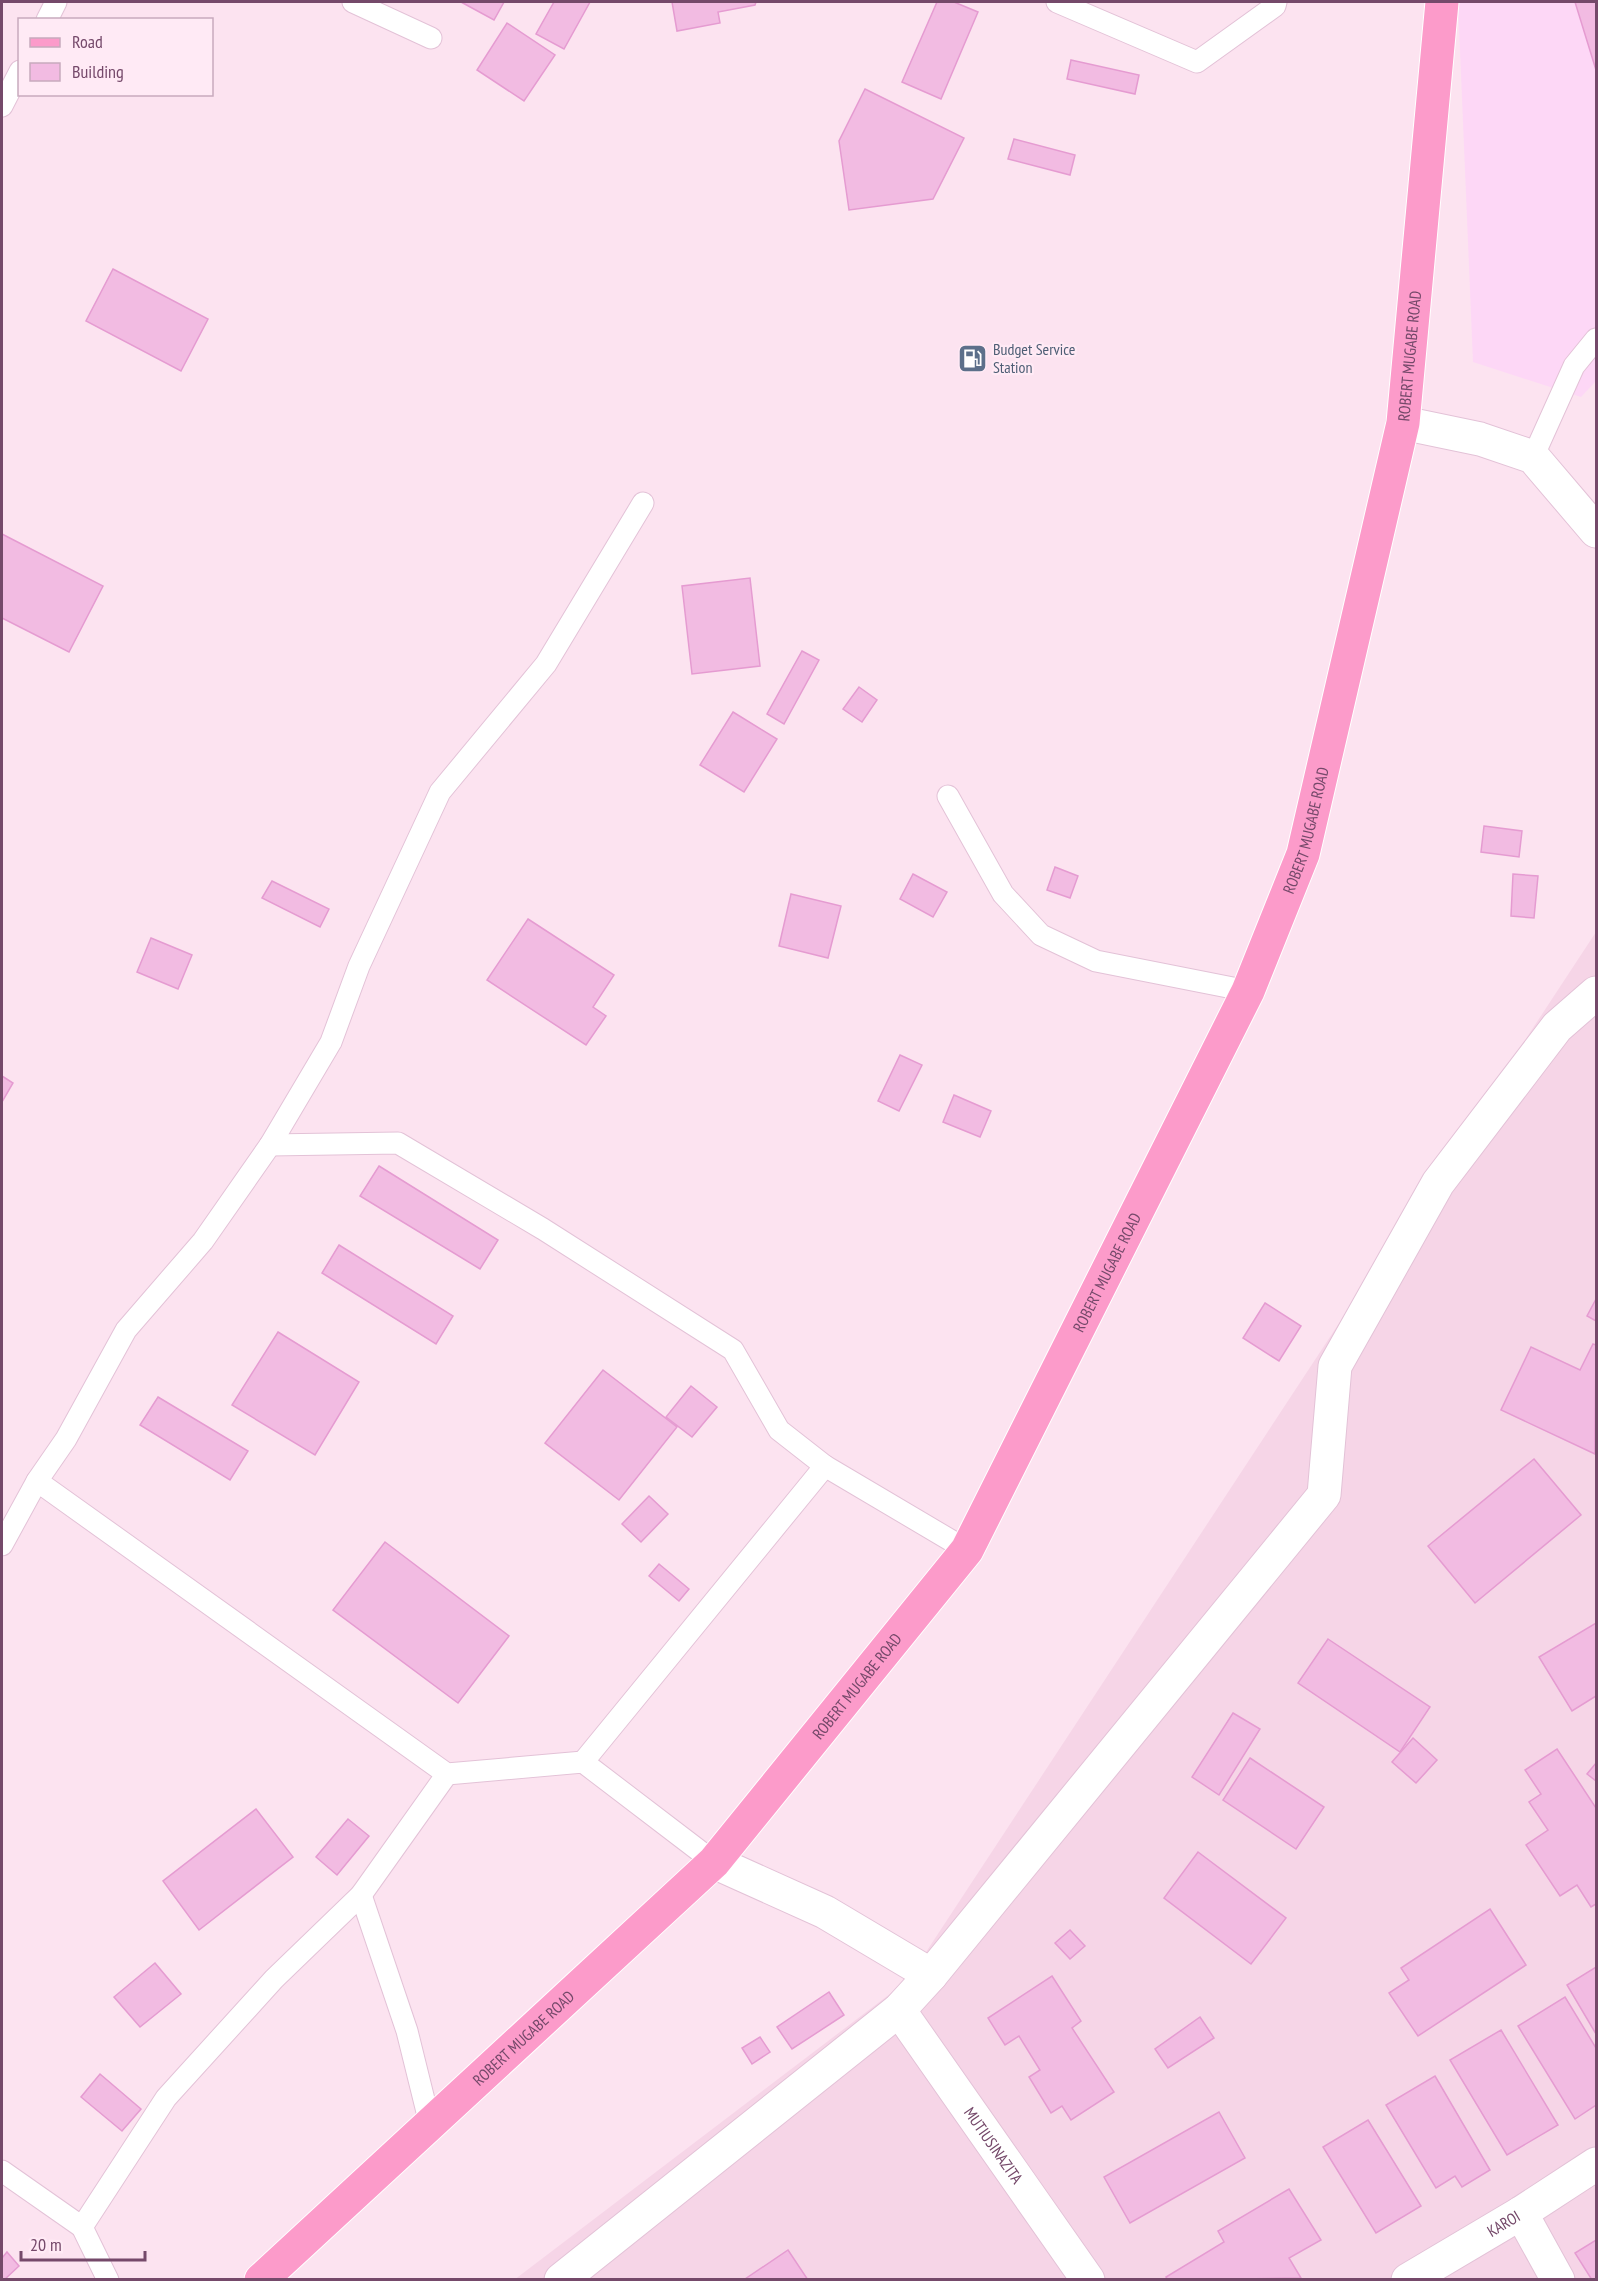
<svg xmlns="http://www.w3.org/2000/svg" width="1598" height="2281" viewBox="0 0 1598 2281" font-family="'PT Sans Narrow',sans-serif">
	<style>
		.residential { fill: #f6d5e7 }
		.commercial { fill: #fdd7f6 }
		.building { fill: #f2bbe2; stroke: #e59bd1; stroke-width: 1.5 }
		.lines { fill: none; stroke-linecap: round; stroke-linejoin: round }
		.service-casing { stroke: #e3c2d7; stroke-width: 23 }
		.minor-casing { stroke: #e3c2d7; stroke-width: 35 }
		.tertiary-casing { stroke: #e3c2d7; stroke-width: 35 }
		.primary-casing { stroke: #fff; stroke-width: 35 }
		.service { stroke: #fff; stroke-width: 21 }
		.minor { stroke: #fff; stroke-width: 33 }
		.tertiary { stroke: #fff; stroke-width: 33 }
		.primary { stroke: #fc9bca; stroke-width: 33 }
		.labels { text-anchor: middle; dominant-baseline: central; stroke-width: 4.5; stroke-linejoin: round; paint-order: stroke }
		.service-label { font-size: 16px; fill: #4e5e75; stroke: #ffeaf5; text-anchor: start }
		.street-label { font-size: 16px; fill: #75496a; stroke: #ffeaf5 }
	</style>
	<rect width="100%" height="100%" fill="#fce3f0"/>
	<!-- residential -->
	<path class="residential" d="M1596 932V2279L514 2280 907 1981Z"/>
	<!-- commercial -->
	<path class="commercial" d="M1458 2H1596V381L1581 397 1473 362Z"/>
	<!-- building -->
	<g class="building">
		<path d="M461 2H504L494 20Z"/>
		<path d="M554 2H590L564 49 536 34Z"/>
		<path d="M672 2H756L755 5 718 12 720 23 677 31Z"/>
		<path d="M937 2H954L978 12 941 99 902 82Z"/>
		<path d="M1575 2H1596V70Z"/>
		<path d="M507 23 555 55 524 101 477 70Z"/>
		<path d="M1071 60 1139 75 1135 94 1067 79Z"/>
		<path d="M865 89 964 138 933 199 849 210 839 141Z"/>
		<path d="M1014 139 1075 155 1070 175 1008 159Z"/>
		<path d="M113 269 208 319 181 371 86 321Z"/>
		<path d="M2 534 103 586 69 652 2 618Z"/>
		<path d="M750 578 760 666 692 674 682 586Z"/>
		<path d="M802 651 819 660 784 724 767 714Z"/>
		<path d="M859 687 877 700 862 722 843 709Z"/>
		<path d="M733 712 777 739 744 792 700 765Z"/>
		<path d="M1484 826 1522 831 1519 857 1481 852Z"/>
		<path d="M1055 867 1078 876 1070 898 1047 890Z"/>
		<path d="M913 874 947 892 933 917 900 899Z"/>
		<path d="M1513 874 1538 876 1534 918 1511 916Z"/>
		<path d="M272 881 329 909 320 927 262 898Z"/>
		<path d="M791 894 841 906 828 958 779 946Z"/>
		<path d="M528 919 614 975 593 1007 606 1016 586 1045 487 980Z"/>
		<path d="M151 938 192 955 178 989 137 972Z"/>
		<path d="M900 1055 922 1065 899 1111 878 1101Z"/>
		<path d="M2 1076 13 1083 2 1102Z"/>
		<path d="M954 1095 991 1111 980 1137 943 1122Z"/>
		<path d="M379 1166 498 1240 480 1269 360 1196Z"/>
		<path d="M339 1245 453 1316 436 1344 322 1273Z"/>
		<path d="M1596 1299V1321L1587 1316Z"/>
		<path d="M1265 1303 1301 1326 1279 1361 1243 1338Z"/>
		<path d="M278 1332 359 1382 315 1455 232 1405Z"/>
		<path d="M1593 1344 1596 1345 1595 1454 1501 1410 1531 1347 1580 1370Z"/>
		<path d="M603 1370 677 1427 619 1500 545 1443Z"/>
		<path d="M691 1386 717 1407 692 1437 666 1417Z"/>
		<path d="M158 1397 248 1451 230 1480 140 1425Z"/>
		<path d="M1534 1459 1581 1515 1475 1603 1428 1546Z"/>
		<path d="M649 1496 668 1514 641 1542 622 1524Z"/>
		<path d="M385 1542 509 1636 458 1703 333 1610Z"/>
		<path d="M659 1564 689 1589 679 1601 649 1576Z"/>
		<path d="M1596 1623V1696L1572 1711 1539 1657Z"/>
		<path d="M1328 1639 1430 1707 1400 1752 1298 1683Z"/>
		<path d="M1233 1713 1260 1729 1219 1795 1192 1777Z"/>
		<path d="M1413 1738 1437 1760 1416 1783 1392 1762Z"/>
		<path d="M1557 1749 1596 1808V1904L1591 1907 1577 1885 1560 1896 1526 1845 1548 1830 1529 1802 1541 1794 1525 1770Z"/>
		<path d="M1250 1758 1324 1807 1296 1849 1223 1800Z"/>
		<path d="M1596 1763V1781L1587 1774Z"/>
		<path d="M256 1809 293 1857 199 1930 163 1881Z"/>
		<path d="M348 1819 369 1836 337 1875 316 1857Z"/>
		<path d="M1198 1852 1286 1918 1251 1964 1164 1898Z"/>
		<path d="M1490 1909 1526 1965 1418 2036 1389 1993 1409 1980 1401 1968Z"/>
		<path d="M1070 1930 1085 1946 1070 1959 1055 1943Z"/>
		<path d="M155 1963 181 1994 140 2027 114 1997Z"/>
		<path d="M1596 1967V2034L1567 1985Z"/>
		<path d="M1052 1976 1081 2021 1072 2028 1114 2092 1071 2120 1062 2106 1051 2113 1029 2077 1040 2070 1019 2036 1005 2045 988 2018Z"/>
		<path d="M829 1992 844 2015 792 2049 777 2027Z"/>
		<path d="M1565 1997 1596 2048V2105L1575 2119 1518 2026Z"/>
		<path d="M1200 2017 1214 2038 1168 2068 1155 2049Z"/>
		<path d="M1501 2030 1558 2125 1507 2155 1450 2060Z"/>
		<path d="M760 2037 770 2052 752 2064 742 2048Z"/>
		<path d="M100 2074 141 2109 122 2131 81 2097Z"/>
		<path d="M1435 2076 1490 2170 1462 2187 1455 2176 1436 2188 1386 2105Z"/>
		<path d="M1219 2112 1245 2158 1130 2223 1104 2177Z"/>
		<path d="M1368 2120 1421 2206 1376 2233 1323 2147Z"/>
		<path d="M1289 2189 1321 2240 1289 2258 1301 2278 1168 2280 1166 2277 1224 2242 1218 2231Z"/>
		<path d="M1596 2240V2280H1592L1575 2253Z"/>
		<path d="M788 2250 808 2280 745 2279Z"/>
		<path d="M7 2252 19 2266 4 2280H2V2258Z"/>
	</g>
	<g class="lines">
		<defs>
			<g id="service">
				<path d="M353 2 431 38"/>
				<path d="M1057 2 1197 62 1275 6 1276 2"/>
				<path d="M47 20 56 2"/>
				<path d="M2 106 20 71"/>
				<path d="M1533 457 1574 366 1596 339"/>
				<path d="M948 796 1003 894 1041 935 1096 961 1248 991"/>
				<path d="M270 1145 398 1143 543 1229 733 1350 779 1430 825 1466 583 1762"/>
				<path d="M825 1466 967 1550"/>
				<path d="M37 1481 66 1439 126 1330 203 1241 270 1145 331 1042 359 966 440 792 546 664 643 503"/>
				<path d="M2 1545 37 1481 447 1774 583 1762 714 1862"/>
				<path d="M361 1895 407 2031 430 2124"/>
				<path d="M2 2171 82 2227 108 2280"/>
				<path d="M82 2227 166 2098 274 1979 361 1895 447 1774"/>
			</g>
			<g id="minor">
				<path d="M714 1862 825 1912 931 1975"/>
				<path id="s1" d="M899 2010 1088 2280"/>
				<path d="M1521 2213 1558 2280"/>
				<path d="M561 2280 899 2010 931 1975 1324 1495 1335 1366 1438 1183 1557 1027 1596 993"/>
				<path id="s2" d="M1408 2280 1521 2213 1596 2164"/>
			</g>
			<path id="tertiary" d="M1403 423 1480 439 1533 457 1596 531"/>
			<g id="primary">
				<path id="s3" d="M261 2280 714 1862 967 1550 1248 991 1303 854 1403 423 1442 2"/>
			</g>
		</defs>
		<!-- service casing -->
		<use href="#service" class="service-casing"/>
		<!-- minor casing -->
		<use href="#minor" class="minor-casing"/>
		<!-- tertiary casing -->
		<use href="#tertiary" class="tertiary-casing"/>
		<!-- primary casing -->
		<use href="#primary" class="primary-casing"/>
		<!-- service -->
		<use href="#service" class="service"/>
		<!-- minor -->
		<use href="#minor" class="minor"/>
		<!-- tertiary -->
		<use href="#tertiary" class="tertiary"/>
		<!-- primary -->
		<use href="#primary" class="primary"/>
	</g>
	<!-- icons -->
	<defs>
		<symbol id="fuel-square" viewBox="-11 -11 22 22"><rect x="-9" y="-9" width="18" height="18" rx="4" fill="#5c6f8a" stroke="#ffeaf5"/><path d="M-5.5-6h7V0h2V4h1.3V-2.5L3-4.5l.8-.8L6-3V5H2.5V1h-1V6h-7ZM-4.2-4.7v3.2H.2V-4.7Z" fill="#fff"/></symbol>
	</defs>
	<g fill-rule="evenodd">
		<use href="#fuel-square" x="956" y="342" width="33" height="33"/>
	</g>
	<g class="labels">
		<!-- service labels -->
		<g class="service-label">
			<text x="993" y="349">Budget Service<tspan x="993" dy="18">Station</tspan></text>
		</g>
		<!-- street labels -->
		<g class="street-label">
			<text stroke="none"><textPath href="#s3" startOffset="2301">ROBERT MUGABE ROAD</textPath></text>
			<text stroke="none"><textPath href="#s3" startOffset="1815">ROBERT MUGABE ROAD</textPath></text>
			<text stroke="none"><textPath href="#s3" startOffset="1329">ROBERT MUGABE ROAD</textPath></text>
			<text stroke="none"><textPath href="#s3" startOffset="843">ROBERT MUGABE ROAD</textPath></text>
			<text stroke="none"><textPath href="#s3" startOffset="357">ROBERT MUGABE ROAD</textPath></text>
			<text stroke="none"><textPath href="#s1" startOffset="165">MUTIUSINAZITA</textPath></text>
			<text stroke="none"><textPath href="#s2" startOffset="111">KAROI</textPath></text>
		</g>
	</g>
	<!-- border -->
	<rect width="1598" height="2281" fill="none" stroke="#75496a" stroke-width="6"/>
	<!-- legend -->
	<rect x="18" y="18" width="195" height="78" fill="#ffeaf5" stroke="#c8aabd" stroke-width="1.5"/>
	<rect x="30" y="38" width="30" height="9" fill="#fc9bca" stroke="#c8aabd" stroke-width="1.5"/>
	<text x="72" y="48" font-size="18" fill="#75496a">Road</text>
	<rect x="30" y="63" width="30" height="18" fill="#f2bbe2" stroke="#c8aabd" stroke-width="1.5"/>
	<text x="72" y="78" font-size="18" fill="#75496a">Building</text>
	<!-- scale -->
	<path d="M21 2251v9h124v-9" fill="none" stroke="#75496a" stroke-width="3"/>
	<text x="30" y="2251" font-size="18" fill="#75496a" stroke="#ffeaf5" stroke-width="4.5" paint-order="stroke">20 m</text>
</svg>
